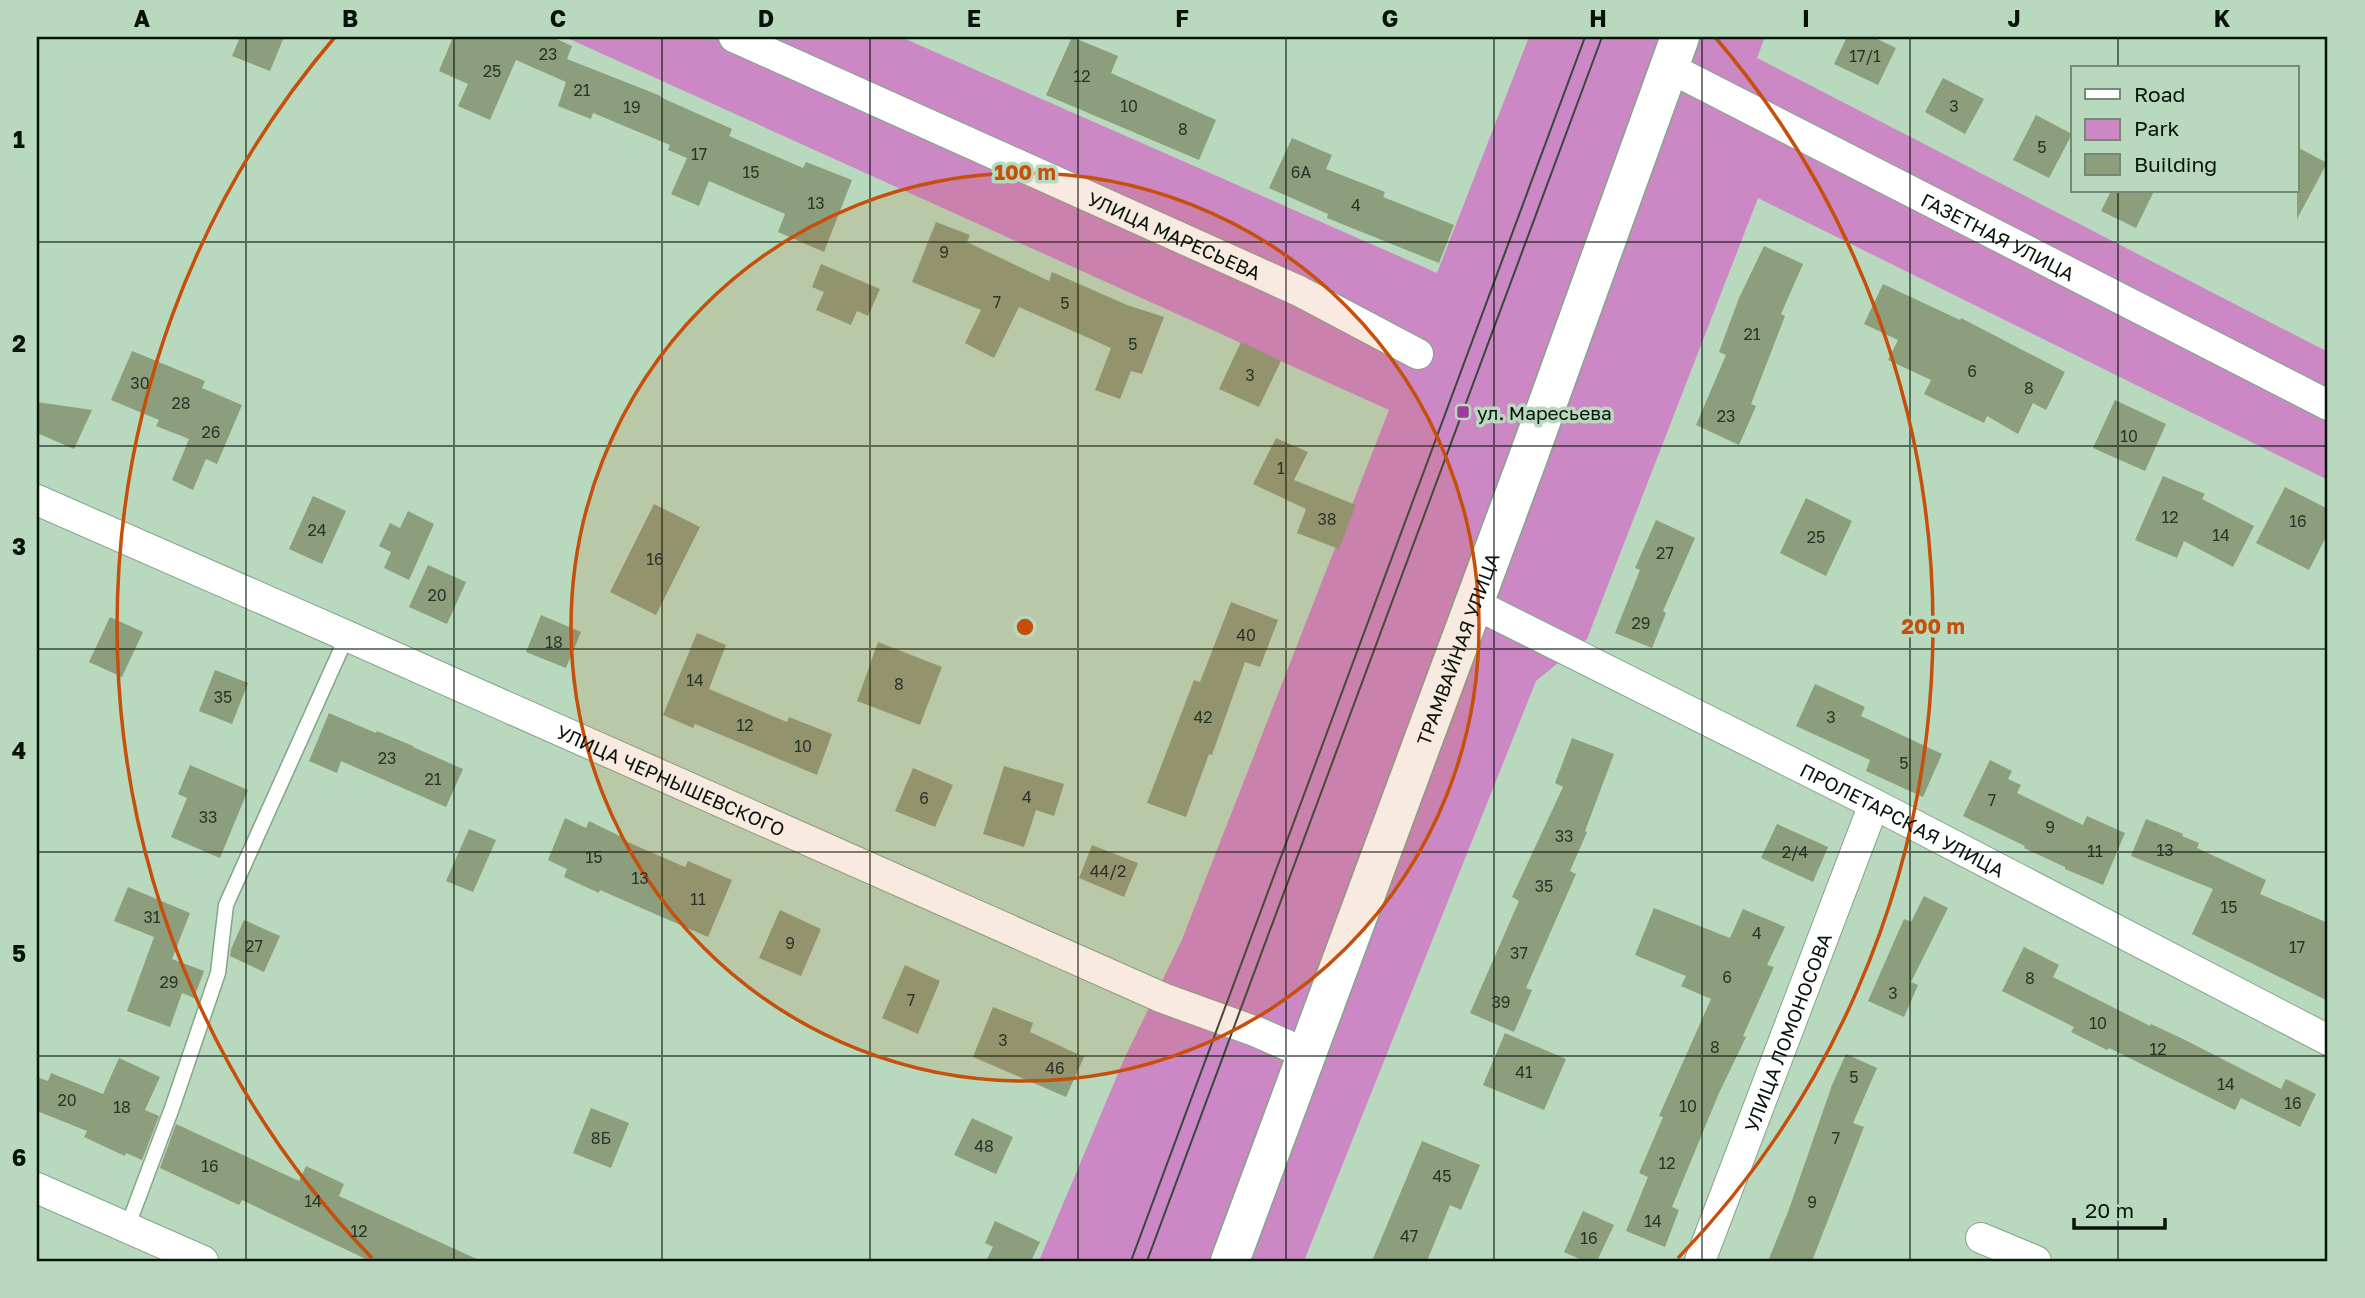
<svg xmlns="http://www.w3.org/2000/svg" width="2365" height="1298" viewBox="0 0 2365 1298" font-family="'Golos Text',sans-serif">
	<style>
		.green { fill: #cb88c5 }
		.building { fill: #8c9e7c }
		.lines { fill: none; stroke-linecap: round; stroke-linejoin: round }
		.service-casing { stroke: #85a58a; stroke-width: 17 }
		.minor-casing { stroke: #85a58a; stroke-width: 32 }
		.secondary-casing { stroke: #85a58a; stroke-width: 41 }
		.service { stroke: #fff; stroke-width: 14 }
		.minor { stroke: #fff; stroke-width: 30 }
		.secondary { stroke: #fff; stroke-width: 38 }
		.tram { stroke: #37483a; stroke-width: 2 }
		.grid { fill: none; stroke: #08140b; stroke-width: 2; stroke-opacity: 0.55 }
		.ring { fill: none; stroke: #c64f0c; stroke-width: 3.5 }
		.poi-dot { fill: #a23a9d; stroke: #b8d9bd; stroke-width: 2.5 }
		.labels { text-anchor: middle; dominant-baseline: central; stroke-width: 7; stroke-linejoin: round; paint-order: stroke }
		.number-label { font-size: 16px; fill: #293627 }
		.street-label { font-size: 19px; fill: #08140b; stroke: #b8d9bd }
		.poi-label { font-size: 19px; fill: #08140b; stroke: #b8d9bd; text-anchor: start }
		.centre { fill: #c64f0c; stroke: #b8d9bd; stroke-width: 3.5 }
		.ring-label { font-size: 21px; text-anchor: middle; font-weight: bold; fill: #c64f0c; stroke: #b8d9bd; stroke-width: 7; stroke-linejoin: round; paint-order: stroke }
		.neatline { fill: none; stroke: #08140b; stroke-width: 2.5 }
		.grid-label { font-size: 23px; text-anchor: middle; font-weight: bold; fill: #08140b }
	</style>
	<rect width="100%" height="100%" fill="#b8d9bd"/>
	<!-- green -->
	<g class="green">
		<path d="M565 37H901L1437 273 1529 37H1660L1538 377 1211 1261H1039L1125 1057 1181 942 1389 410Z"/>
		<path d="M1699 37H1765L1757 58 2328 352V391L1690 62Z"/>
		<path d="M1680 89 2328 417V480L1758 198 1587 639 1536 681 1304 1261H1248Z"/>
	</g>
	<!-- building -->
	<g class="building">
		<path d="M240 37H284L270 71 232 56Z"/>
		<path d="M453 37H552L572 46 567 59 661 96 660 97 732 129 729 136 803 168 806 162 852 180 824 252 778 232 785 214 709 181 699 206 671 194 687 158 668 150 670 145 593 113 591 119 558 106 566 82 516 60 490 120 458 106 468 84 439 71Z"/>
		<path d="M1072 37 1118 56 1111 73 1216 120 1199 160 1046 95Z"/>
		<path d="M1847 37H1873L1896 48 1878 85 1834 64Z"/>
		<path d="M1943 78 1984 99 1965 134 1925 112Z"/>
		<path d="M2036 115 2072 134 2049 178 2013 160Z"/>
		<path d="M1292 138 1332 155 1326 169 1385 192 1383 197 1454 225 1439 263 1327 218 1328 214 1269 188Z"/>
		<path d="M2297 147 2327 163 2297 219Z"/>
		<path d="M2111 191H2154L2136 228 2101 211Z"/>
		<path d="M936 222 970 235 967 242 1049 281 1052 272 1127 305 1164 317 1142 374 1131 371 1120 399 1095 390 1111 348 1019 307 994 358 965 343 981 310 912 282Z"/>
		<path d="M1764 246 1803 264 1781 314 1785 316 1751 404 1756 406 1739 445 1696 425 1726 355 1719 352 1739 298Z"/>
		<path d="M821 264 880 289 868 316 857 311 851 325 816 310 824 292 812 287Z"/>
		<path d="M1883 284 1960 320 1961 318 2065 372 2046 410 2033 403 2018 434 1987 416 1984 423 1924 394 1931 380 1888 360 1898 340 1864 324Z"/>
		<path d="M1241 342 1281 361 1259 407 1219 389Z"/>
		<path d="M132 351 205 381 202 388 242 405 217 464 206 459 193 490 172 480 189 439 156 426 159 420 111 400Z"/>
		<path d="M2115 400 2166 424 2145 471 2093 448Z"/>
		<path d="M37 402 92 410 74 449 37 433Z"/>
		<path d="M1276 438 1308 452 1294 480 1356 505 1339 549 1297 533 1306 509 1253 484Z"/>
		<path d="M2163 476 2205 494 2202 499 2254 526 2233 567 2184 541 2177 558 2135 540Z"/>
		<path d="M2285 487 2328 509V533L2309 570 2256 543Z"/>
		<path d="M313 496 346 511 322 564 289 549Z"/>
		<path d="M1806 498 1852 521 1826 576 1780 553Z"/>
		<path d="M654 504 700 527 656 615 610 592Z"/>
		<path d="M408 511 434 524 409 580 384 568 391 552 379 546 390 523 400 528Z"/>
		<path d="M1656 520 1695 538 1663 611 1666 613 1652 648 1615 633 1640 570 1635 568Z"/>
		<path d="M428 565 466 582 447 624 409 607Z"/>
		<path d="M1231 602 1278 620 1260 667 1245 662 1212 755 1209 754 1186 817 1147 803 1194 680 1200 682Z"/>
		<path d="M541 615 581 632 566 668 526 652Z"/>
		<path d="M110 617 143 632 122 677 89 662Z"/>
		<path d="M697 633 726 645 709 689 787 722 789 717 832 734 817 775 695 724 693 728 663 715Z"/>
		<path d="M878 642 942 667 920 725 857 701Z"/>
		<path d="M215 670 248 683 232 724 199 711Z"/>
		<path d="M1815 684 1865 707 1861 716 1942 754 1923 797 1866 771 1870 760 1796 726Z"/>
		<path d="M329 713 376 733 377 731 413 746V747L463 769 446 807 341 761 337 773 309 761Z"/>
		<path d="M1572 738 1614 754 1585 831 1587 832 1570 871 1576 874 1526 988 1532 990 1514 1032 1470 1013 1519 901 1512 897 1563 787 1555 783Z"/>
		<path d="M1990 760 2012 771 2008 779 2021 785 2017 793 2083 825 2087 816 2125 833 2103 885 2065 869V867L2024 848 2025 846 1963 816Z"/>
		<path d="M190 765 248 790 220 858 171 837 187 798 178 794Z"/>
		<path d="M1004 766 1064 784 1054 816 1036 810 1024 847 983 834Z"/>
		<path d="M913 768 953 785 935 827 895 811Z"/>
		<path d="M565 818 586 828 589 821 624 838 623 840 685 867 688 861 732 880 708 937 600 890 599 893 564 877 567 869 548 860Z"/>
		<path d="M2146 819 2183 834 2182 836 2199 843 2197 848 2266 880 2260 894 2328 923V1001L2192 934 2213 889 2131 856Z"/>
		<path d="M1777 824 1828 847 1813 882 1761 858Z"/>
		<path d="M469 829 496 840 473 892 446 881Z"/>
		<path d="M1092 845 1138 863 1124 897 1079 878Z"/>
		<path d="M128 887 190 913 172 959 204 971 194 998 182 993 170 1027 127 1011 154 937 114 921Z"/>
		<path d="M1924 896 1948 908 1911 982 1918 985 1904 1017 1868 1001 1904 919 1911 922Z"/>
		<path d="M1654 908 1730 938 1743 909 1785 927 1767 965 1774 967 1743 1036 1746 1037 1719 1093 1672 1207 1679 1210 1665 1247 1626 1231 1648 1177 1639 1173 1663 1117 1659 1116 1711 999 1681 986 1686 976 1635 955Z"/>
		<path d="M780 910 821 929 801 976 759 958Z"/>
		<path d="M244 920 280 936 264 972 230 956 231 949Z"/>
		<path d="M2024 947 2059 965 2053 977 2150 1026 2151 1024 2183 1039 2281 1089 2286 1079 2316 1094 2300 1127 2241 1098 2235 1110 2109 1048 2107 1050 2071 1032 2074 1027 2002 991Z"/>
		<path d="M905 965 940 981 918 1034 882 1018Z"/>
		<path d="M993 1007 1033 1023 1030 1032 1084 1057 1066 1097 973 1057Z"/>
		<path d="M1505 1033 1566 1059 1544 1110 1483 1085Z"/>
		<path d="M1846 1054 1877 1068 1853 1123 1864 1127 1812 1261H1768L1788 1212 1832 1085Z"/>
		<path d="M119 1058 160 1077 145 1110 159 1116 142 1160 126 1153 125 1156 84 1137 87 1131 37 1111V1077L48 1081 51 1073 103 1094Z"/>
		<path d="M591 1108 629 1123 611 1168 573 1153Z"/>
		<path d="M972 1118 1013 1137 996 1174 954 1155Z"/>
		<path d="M176 1124 299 1181 306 1166 344 1184 339 1196 481 1261H370L242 1200 239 1205 160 1168Z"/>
		<path d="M1422 1141 1480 1165 1461 1210 1450 1205 1427 1261H1372Z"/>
		<path d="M1583 1211 1614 1225 1597 1261H1584L1564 1252Z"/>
		<path d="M995 1221 1040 1242 1031 1261H986L993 1247 985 1243Z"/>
	</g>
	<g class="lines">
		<defs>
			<path id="service" d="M127 1228 172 1108 218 973 226 905 347 636"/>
			<g id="minor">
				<path id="s1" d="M734 37 1299 291 1418 354"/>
				<path id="s2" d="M1668 67 2328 405"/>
				<path id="s3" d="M37 500 347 636 1163 998 1257 1032 1307 1054"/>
				<path id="s4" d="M1473 603 1874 804 2328 1040"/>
				<path d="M37 1188 203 1261"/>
				<path d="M1981 1238 2036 1261"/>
				<path id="s5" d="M1700 1261 1874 804"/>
			</g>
			<g id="secondary">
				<path id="s6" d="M1230 1261 1529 455 1680 37"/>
			</g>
		</defs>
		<!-- service casing -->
		<use href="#service" class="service-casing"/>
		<!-- minor casing -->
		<use href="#minor" class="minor-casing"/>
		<!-- secondary casing -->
		<use href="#secondary" class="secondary-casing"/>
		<!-- service -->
		<use href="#service" class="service"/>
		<!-- minor -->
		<use href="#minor" class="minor"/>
		<!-- secondary -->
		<use href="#secondary" class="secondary"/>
		<!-- tram -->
		<g class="tram">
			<path d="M1131 1261 1585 37"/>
			<path d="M1147 1261 1602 37"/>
		</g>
	</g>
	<!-- grid -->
	<path class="grid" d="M246 37V1261M454 37V1261M662 37V1261M870 37V1261M1078 37V1261M1286 37V1261M1494 37V1261M1702 37V1261M1910 37V1261M2118 37V68M2118 191V1261M37 242H2328M37 446H2328M37 649H2328M37 852H2328M37 1056H2328"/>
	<!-- distance rings -->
	<circle cx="1025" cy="627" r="454" fill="#c64f0c" fill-opacity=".12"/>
	<g class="ring">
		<circle cx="1025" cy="627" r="454"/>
		<path d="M372 1258A908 908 0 0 1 335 37M1715 37A908 908 0 0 1 1678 1258"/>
	</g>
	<!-- markers -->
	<rect class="poi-dot" x="1456" y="405" width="14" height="14" rx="3.5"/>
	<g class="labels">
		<!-- number labels -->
		<g class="number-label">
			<text x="548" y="54">23</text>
			<text x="1865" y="56">17/1</text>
			<text x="492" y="71">25</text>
			<text x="1082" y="76">12</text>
			<text x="582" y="90">21</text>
			<text x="1129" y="106">10</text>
			<text x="1954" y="106">3</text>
			<text x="632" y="107">19</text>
			<text x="1183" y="129">8</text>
			<text x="2042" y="147">5</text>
			<text x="699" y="154">17</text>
			<text x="751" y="172">15</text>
			<text x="1301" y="172">6А</text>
			<text x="816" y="203">13</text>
			<text x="1356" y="205">4</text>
			<text x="944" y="252">9</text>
			<text x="997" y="302">7</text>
			<text x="1065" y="303">5</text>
			<text x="1752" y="334">21</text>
			<text x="1133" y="344">5</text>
			<text x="1972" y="371">6</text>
			<text x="1250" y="375">3</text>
			<text x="140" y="383">30</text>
			<text x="2029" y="388">8</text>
			<text x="181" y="403">28</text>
			<text x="1726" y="416">23</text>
			<text x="211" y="432">26</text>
			<text x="2129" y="436">10</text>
			<text x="1281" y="468">1</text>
			<text x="2170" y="517">12</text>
			<text x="1327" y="519">38</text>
			<text x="2298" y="521">16</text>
			<text x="317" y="530">24</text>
			<text x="2221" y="535">14</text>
			<text x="1816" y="537">25</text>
			<text x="1665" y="553">27</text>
			<text x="655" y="559">16</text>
			<text x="437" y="595">20</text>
			<text x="1641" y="623">29</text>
			<text x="1246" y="635">40</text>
			<text x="554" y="642">18</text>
			<text x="695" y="680">14</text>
			<text x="899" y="684">8</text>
			<text x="223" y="697">35</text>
			<text x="1203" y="717">42</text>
			<text x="1831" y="717">3</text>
			<text x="745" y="725">12</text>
			<text x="803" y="746">10</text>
			<text x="387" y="758">23</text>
			<text x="1904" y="763">5</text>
			<text x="433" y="779">21</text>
			<text x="1027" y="797">4</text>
			<text x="924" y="798">6</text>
			<text x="1992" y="800">7</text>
			<text x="208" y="817">33</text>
			<text x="2050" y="827">9</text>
			<text x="1564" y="836">33</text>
			<text x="2165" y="850">13</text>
			<text x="2095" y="851">11</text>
			<text x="1795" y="852">2/4</text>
			<text x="594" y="857">15</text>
			<text x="1108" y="871">44/2</text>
			<text x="640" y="878">13</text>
			<text x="1544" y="886">35</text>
			<text x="698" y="899">11</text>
			<text x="2229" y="907">15</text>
			<text x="152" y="917">31</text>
			<text x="1757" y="933">4</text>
			<text x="790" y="943">9</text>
			<text x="254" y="946">27</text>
			<text x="2297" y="947">17</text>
			<text x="1519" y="953">37</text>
			<text x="1727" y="977">6</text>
			<text x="2030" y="978">8</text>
			<text x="169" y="982">29</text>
			<text x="1893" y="993">3</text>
			<text x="911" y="1000">7</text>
			<text x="1501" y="1002">39</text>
			<text x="2098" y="1023">10</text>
			<text x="1003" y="1040">3</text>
			<text x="1715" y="1047">8</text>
			<text x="2158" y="1049">12</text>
			<text x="1055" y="1068">46</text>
			<text x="1524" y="1072">41</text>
			<text x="1854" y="1077">5</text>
			<text x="2226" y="1084">14</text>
			<text x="67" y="1100">20</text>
			<text x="2293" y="1103">16</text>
			<text x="1688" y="1106">10</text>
			<text x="122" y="1107">18</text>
			<text x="601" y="1138">8Б</text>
			<text x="1836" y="1138">7</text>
			<text x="984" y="1146">48</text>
			<text x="1667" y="1163">12</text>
			<text x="210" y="1166">16</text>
			<text x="1442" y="1176">45</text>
			<text x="313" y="1201">14</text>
			<text x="1812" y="1202">9</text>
			<text x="1653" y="1221">14</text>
			<text x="359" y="1231">12</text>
			<text x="1409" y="1236">47</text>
			<text x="1589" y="1238">16</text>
		</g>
		<!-- street labels -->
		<g class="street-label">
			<text stroke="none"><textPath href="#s1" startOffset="483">УЛИЦА МАРЕСЬЕВА</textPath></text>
			<text stroke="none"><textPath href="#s2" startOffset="371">ГАЗЕТНАЯ УЛИЦА</textPath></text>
			<text stroke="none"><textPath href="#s6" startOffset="653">ТРАМВАЙНАЯ УЛИЦА</textPath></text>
			<text stroke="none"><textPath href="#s3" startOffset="693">УЛИЦА ЧЕРНЫШЕВСКОГО</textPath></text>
			<text stroke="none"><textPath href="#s4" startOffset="481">ПРОЛЕТАРСКАЯ УЛИЦА</textPath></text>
			<text stroke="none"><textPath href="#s5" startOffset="245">УЛИЦА ЛОМОНОСОВА</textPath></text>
		</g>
		<!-- poi labels -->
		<g class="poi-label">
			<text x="1477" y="412">ул. Маресьева</text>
		</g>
	</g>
	<circle cx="1025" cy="627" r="10" class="centre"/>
	<g class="ring-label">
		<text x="1025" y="180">100 m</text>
		<text x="1933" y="634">200 m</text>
	</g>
	<!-- border -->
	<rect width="2365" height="1298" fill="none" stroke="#b8d9bd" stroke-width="77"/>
	<!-- legend -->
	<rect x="2071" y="66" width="228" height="126" fill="#b8d9bd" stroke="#728a76" stroke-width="2"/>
	<rect x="2085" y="89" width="35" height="10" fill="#ffffff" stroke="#728a76" stroke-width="2"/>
	<text x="2134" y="102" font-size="21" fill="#08140b">Road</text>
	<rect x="2085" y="119" width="35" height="21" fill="#cb88c5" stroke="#728a76" stroke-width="2"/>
	<text x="2134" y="136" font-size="21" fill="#08140b">Park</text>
	<rect x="2085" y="154" width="35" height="21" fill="#8c9e7c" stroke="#728a76" stroke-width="2"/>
	<text x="2134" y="172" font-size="21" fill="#08140b">Building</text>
	<!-- scale -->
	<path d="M2074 1218v10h91v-10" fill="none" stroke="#08140b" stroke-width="3.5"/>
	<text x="2085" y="1218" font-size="21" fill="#08140b" stroke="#b8d9bd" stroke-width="5" paint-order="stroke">20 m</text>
	<rect x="38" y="38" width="2288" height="1222" class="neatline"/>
	<g class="grid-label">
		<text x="142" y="27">A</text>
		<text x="350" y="27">B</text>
		<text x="558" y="27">C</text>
		<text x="766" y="27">D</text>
		<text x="974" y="27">E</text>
		<text x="1182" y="27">F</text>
		<text x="1390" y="27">G</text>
		<text x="1598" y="27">H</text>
		<text x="1806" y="27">I</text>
		<text x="2014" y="27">J</text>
		<text x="2222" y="27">K</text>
		<text x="19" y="148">1</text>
		<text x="19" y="352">2</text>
		<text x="19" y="555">3</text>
		<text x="19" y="759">4</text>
		<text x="19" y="962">5</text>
		<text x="19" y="1166">6</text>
	</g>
</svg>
